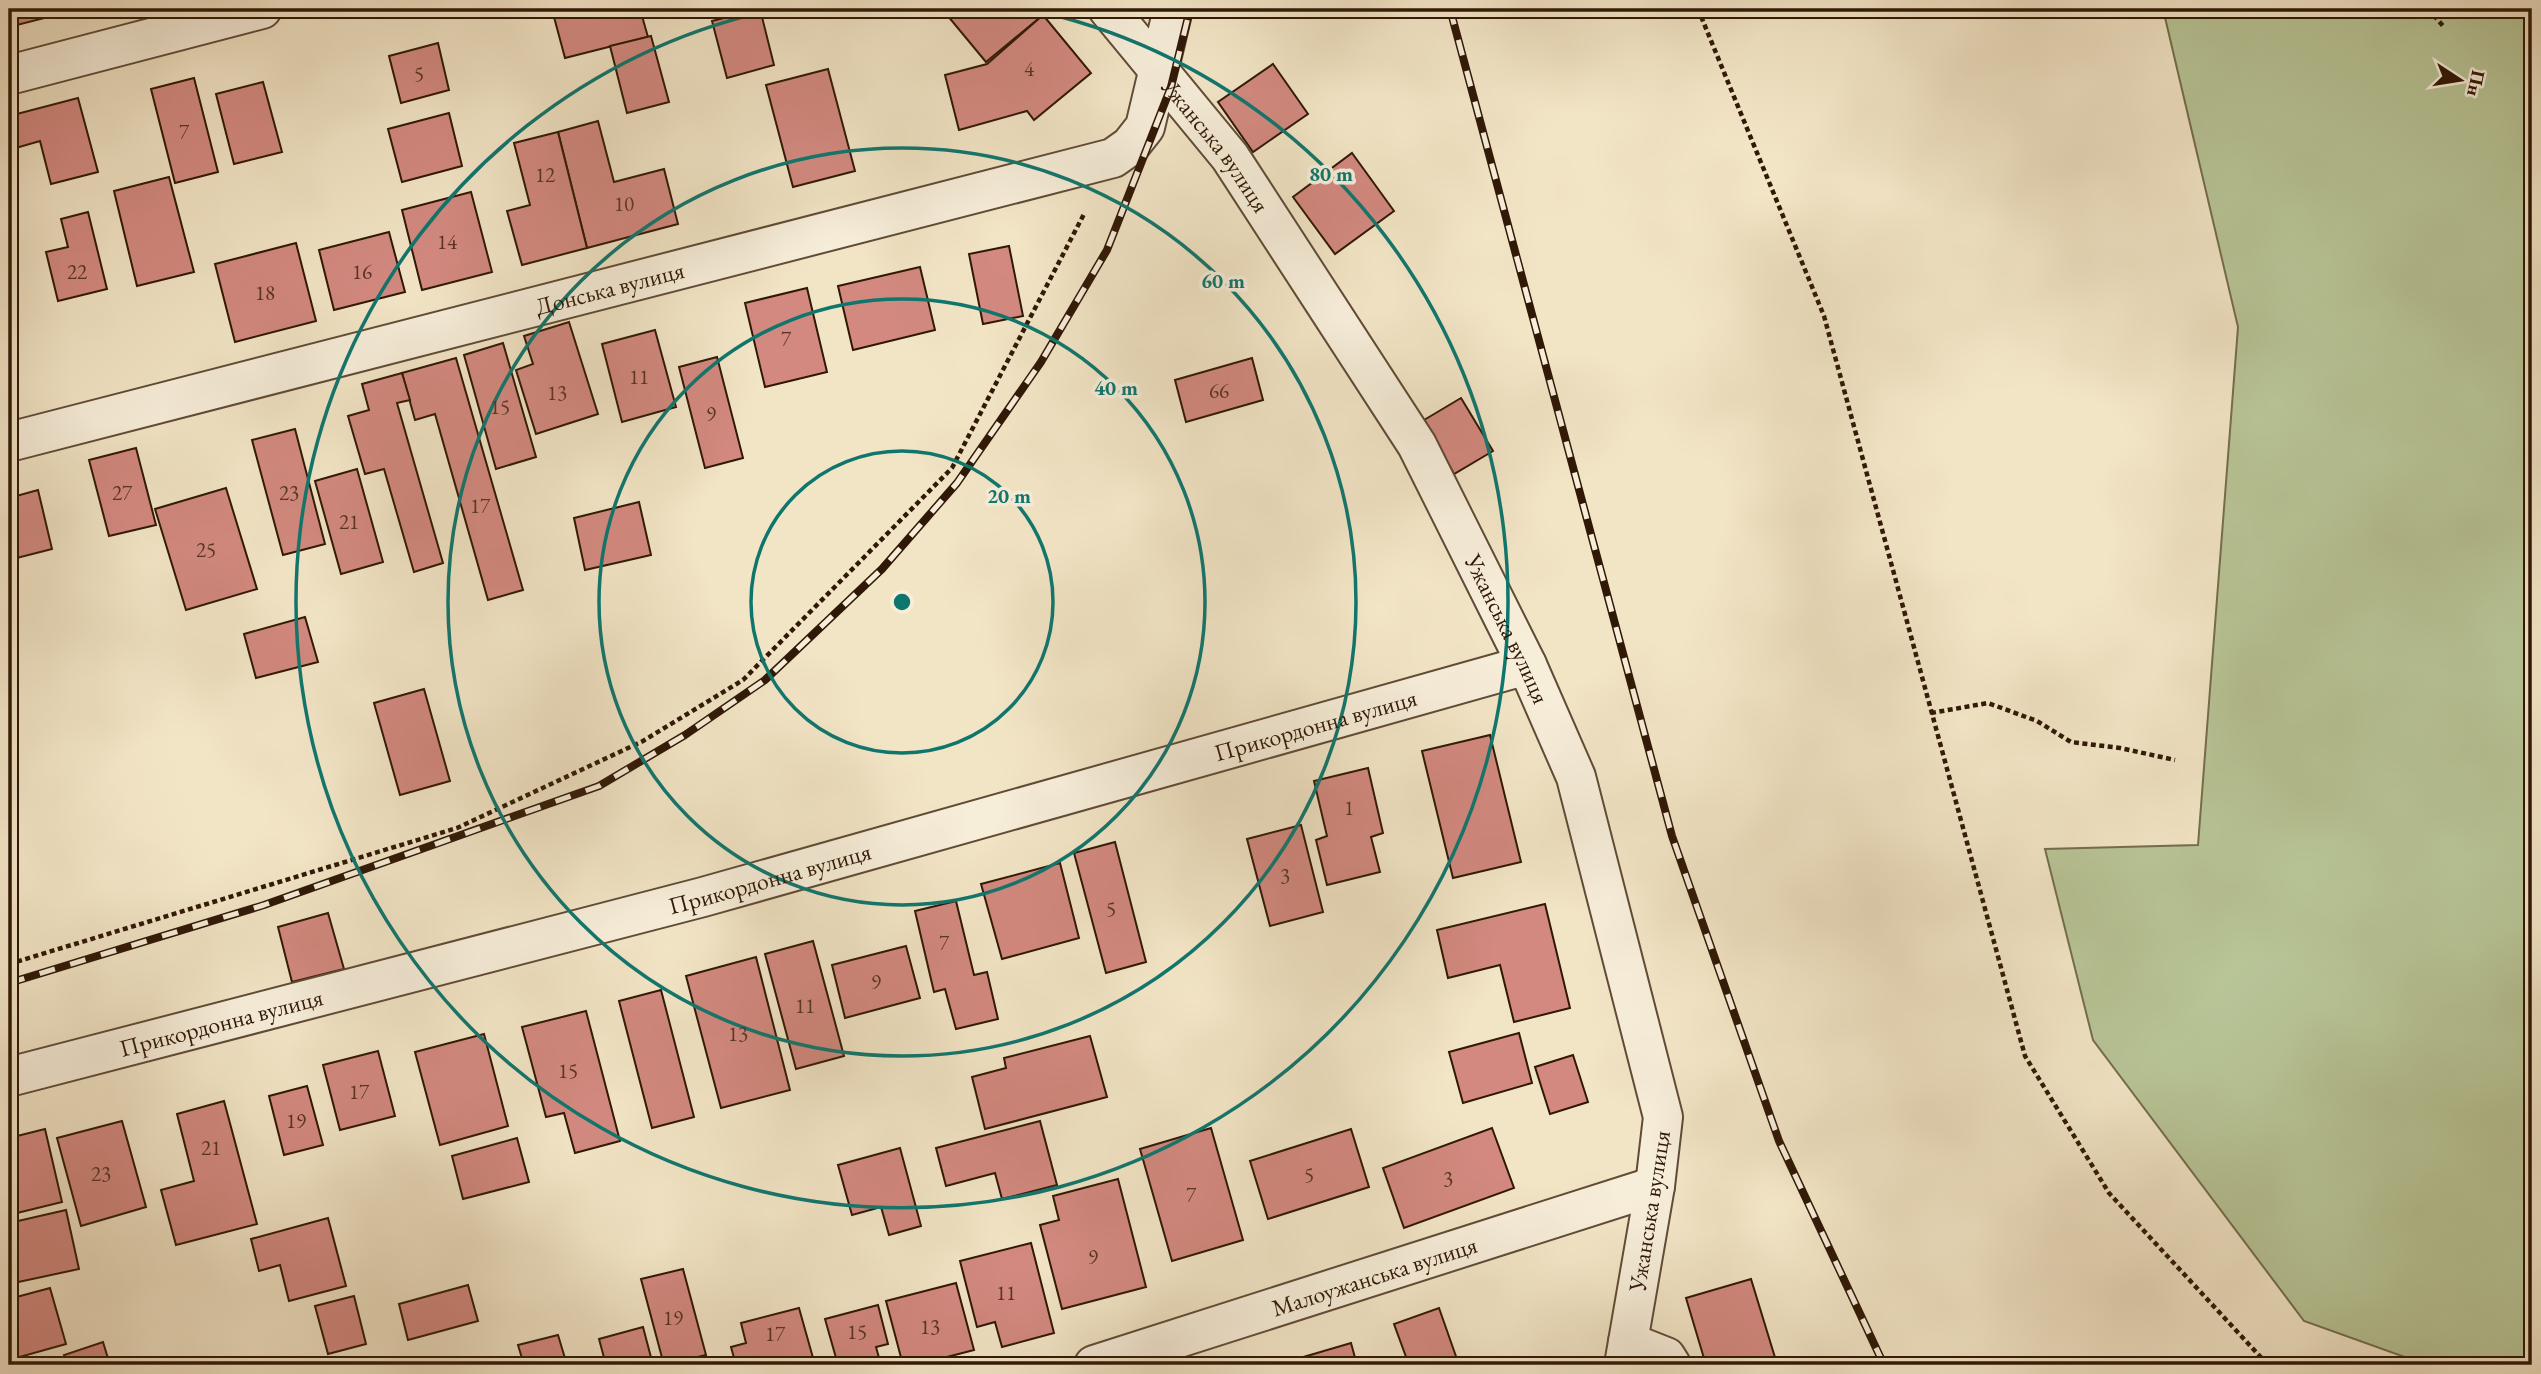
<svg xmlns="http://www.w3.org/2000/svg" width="2541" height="1374" viewBox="0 0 2541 1374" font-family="'EB Garamond',serif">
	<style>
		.green { fill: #b8c597; stroke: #746e4e; stroke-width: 2 }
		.building { fill: #d38980; stroke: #301806; stroke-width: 2 }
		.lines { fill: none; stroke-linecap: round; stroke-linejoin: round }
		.minor-casing { stroke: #604b36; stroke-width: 42 }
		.path { stroke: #301806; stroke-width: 4.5; stroke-dasharray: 5 3.5; stroke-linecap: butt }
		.minor { stroke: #f7eeda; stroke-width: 38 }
		.rail-casing { stroke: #301806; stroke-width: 8 }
		.rail { stroke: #f7eeda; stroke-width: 5; stroke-dasharray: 16; stroke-linecap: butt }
		.ring { fill: none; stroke: #0f766e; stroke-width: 3.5 }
		.labels { text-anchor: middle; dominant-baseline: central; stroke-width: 7; stroke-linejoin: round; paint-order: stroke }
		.number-label { font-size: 21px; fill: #593424 }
		.street-label { font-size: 24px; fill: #301806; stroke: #f7eeda }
		.centre { fill: #0f766e; stroke: #f7eeda; stroke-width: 3.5 }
		.ring-label { font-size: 21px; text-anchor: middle; font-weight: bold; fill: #0f766e; stroke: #f7eeda; stroke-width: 7; stroke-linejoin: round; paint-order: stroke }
	</style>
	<rect width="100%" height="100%" fill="#f2e5c6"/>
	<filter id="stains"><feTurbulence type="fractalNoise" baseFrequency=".00286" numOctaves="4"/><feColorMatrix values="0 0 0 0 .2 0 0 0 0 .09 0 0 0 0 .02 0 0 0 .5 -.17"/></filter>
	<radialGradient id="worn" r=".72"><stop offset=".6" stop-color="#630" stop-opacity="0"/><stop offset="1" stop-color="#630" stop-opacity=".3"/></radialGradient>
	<!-- green -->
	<path class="green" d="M2163 9H2532V1365H2427L2304 1321 2093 1040 2045 849 2198 845 2238 327Z"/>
	<!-- building -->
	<g class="building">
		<path d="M9 9H76V10L9 27Z"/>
		<path d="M587 9H640L648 37 565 58 554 17Z"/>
		<path d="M760 9 774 65 727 78 712 21Z"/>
		<path d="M942 9H1038L1043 15 986 62Z"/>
		<path d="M1043 15 1091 73 1034 120 1027 111 959 130 945 75 987 64Z"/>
		<path d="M651 36 669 102 627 113 610 46Z"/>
		<path d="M438 43 449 90 401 103 389 56Z"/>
		<path d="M1273 64 1308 114 1253 152 1218 102Z"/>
		<path d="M828 69 855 171 793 187 766 85Z"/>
		<path d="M194 78 218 172 175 183 151 89Z"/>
		<path d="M263 82 282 152 234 164 216 94Z"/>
		<path d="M78 98 98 172 51 184 40 141 9 150V116Z"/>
		<path d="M449 113 462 166 402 182 388 129Z"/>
		<path d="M598 121 614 182 664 169 678 224 587 248 558 132Z"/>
		<path d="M558 132 587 248 522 265 507 211 530 205 514 143Z"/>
		<path d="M1352 153 1394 211 1335 254 1293 197Z"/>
		<path d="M169 177 194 272 137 286 114 191Z"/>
		<path d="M471 192 492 272 422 290 402 210Z"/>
		<path d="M88 212 107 289 58 301 46 252 68 247 61 219Z"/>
		<path d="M389 232 405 292 334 310 319 250Z"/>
		<path d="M296 243 316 321 235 342 215 264Z"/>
		<path d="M1009 246 1023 316 983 324 969 254Z"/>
		<path d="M920 267 935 330 853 350 838 286Z"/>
		<path d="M807 288 827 372 765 387 745 303Z"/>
		<path d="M569 322 598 414 536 434 516 370 533 364 524 336Z"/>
		<path d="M655 330 676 407 622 422 602 344Z"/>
		<path d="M503 343 536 457 496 469 464 355Z"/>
		<path d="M717 357 743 458 705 468 679 367Z"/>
		<path d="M456 358 523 590 488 600 435 414 415 420 402 373Z"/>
		<path d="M1252 358 1263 400 1186 422 1175 380Z"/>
		<path d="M402 373 410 400 397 403 443 563 414 572 384 469 365 474 348 416 369 410 362 384Z"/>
		<path d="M1461 398 1493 451 1454 474 1424 420Z"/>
		<path d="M295 429 325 544 283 555 252 440Z"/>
		<path d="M136 448 156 525 109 536 89 460Z"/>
		<path d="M357 469 383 562 341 574 315 481Z"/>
		<path d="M226 488 257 589 186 610 155 509Z"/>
		<path d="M38 490 52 549 9 560V498Z"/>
		<path d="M639 502 651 555 585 570 574 518Z"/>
		<path d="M305 617 318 662 256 678 244 634Z"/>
		<path d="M424 689 450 781 400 795 374 703Z"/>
		<path d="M1490 735 1521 862 1453 878 1422 751Z"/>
		<path d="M1368 768 1383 833 1371 837 1380 872 1327 885 1316 840 1327 836 1314 781Z"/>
		<path d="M1301 825 1323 912 1270 926 1247 839Z"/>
		<path d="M1115 842 1146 962 1106 973 1074 853Z"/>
		<path d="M1060 863 1079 938 1002 959 981 884Z"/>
		<path d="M956 901 974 975 987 972 998 1019 956 1029 945 989 934 992 915 911Z"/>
		<path d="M1545 904 1570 1008 1514 1022 1500 965 1448 978 1437 930Z"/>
		<path d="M328 913 344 969 292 982 278 927Z"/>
		<path d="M813 941 844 1056 796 1069 765 954Z"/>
		<path d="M906 946 920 998 845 1018 832 965Z"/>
		<path d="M756 957 790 1090 721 1108 686 976Z"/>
		<path d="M661 990 694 1117 652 1128 619 1001Z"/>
		<path d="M586 1011 620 1141 575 1153 564 1113 546 1117 522 1027Z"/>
		<path d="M1519 1033 1532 1083 1463 1103 1449 1052Z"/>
		<path d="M484 1034 508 1126 440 1145 415 1052Z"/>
		<path d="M1090 1036 1107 1097 985 1129 972 1077 1006 1068 1004 1058Z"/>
		<path d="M378 1051 395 1116 340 1130 323 1065Z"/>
		<path d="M1573 1055 1588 1102 1550 1114 1535 1067Z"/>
		<path d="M307 1086 323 1145 284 1155 269 1096Z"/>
		<path d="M224 1101 257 1224 176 1245 161 1190 194 1181 177 1114Z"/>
		<path d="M122 1121 146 1207 81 1226 57 1138Z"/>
		<path d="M1040 1121 1057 1185 1002 1199 995 1173 946 1186 936 1148Z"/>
		<path d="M1211 1128 1243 1240 1172 1261 1140 1149Z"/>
		<path d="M1492 1128 1514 1188 1404 1228 1383 1168Z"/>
		<path d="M45 1129 62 1202 9 1215V1138Z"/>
		<path d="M1351 1129 1369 1187 1268 1219 1250 1161Z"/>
		<path d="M517 1138 529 1182 463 1199 452 1156Z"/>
		<path d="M900 1148 921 1226 889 1235 881 1207 852 1215 838 1165Z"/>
		<path d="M1118 1179 1146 1287 1062 1309 1040 1225 1059 1220 1053 1196Z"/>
		<path d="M66 1210 79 1269 9 1284V1223Z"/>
		<path d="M328 1218 346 1286 289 1301 280 1265 259 1271 251 1239Z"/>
		<path d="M1031 1243 1054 1333 1002 1347 995 1322 977 1327 960 1261Z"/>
		<path d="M683 1269 706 1355 664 1365 641 1279Z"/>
		<path d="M1751 1279 1777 1364 1706 1365 1686 1298Z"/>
		<path d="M956 1283 974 1350 916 1365H903L886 1301Z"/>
		<path d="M468 1285 478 1321 408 1340 399 1304Z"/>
		<path d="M50 1288 66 1344 9 1360V1299Z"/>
		<path d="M354 1296 366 1344 328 1354 315 1306Z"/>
		<path d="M878 1305 888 1344 876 1347 881 1365H838L825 1319Z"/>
		<path d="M799 1308 815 1365H736L731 1347 746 1343 741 1323Z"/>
		<path d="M1439 1308 1459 1365H1409L1394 1324Z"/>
		<path d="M643 1327 653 1365H606L599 1339Z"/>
		<path d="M558 1335 567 1365H524L518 1345Z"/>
		<path d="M103 1342 110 1365H68L64 1355Z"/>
		<path d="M1351 1343 1357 1365H1302L1300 1358Z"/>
		<path d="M137 1357 139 1365H111Z"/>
	</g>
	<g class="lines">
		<defs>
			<g id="minor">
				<path id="s1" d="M1108 9 1230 157 1417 445 1527 665 1576 777 1663 1117 1655 1186 1624 1365"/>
				<path d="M9 75 262 9"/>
				<path id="s2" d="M9 442 1113 158 1130 146 1145 127 1173 9"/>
				<path id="s3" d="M9 1077 703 897 1527 665"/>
				<path d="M1628 1342 1666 1357 1671 1365"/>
				<path id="s4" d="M1094 1365 1655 1186"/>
			</g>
		</defs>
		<!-- minor casing -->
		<use href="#minor" class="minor-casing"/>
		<!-- path -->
		<g class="path">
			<path d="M1698 9 1824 316 2025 1056 2109 1193 2268 1365"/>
			<path d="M2428 9 2445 28"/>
			<path d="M1931 713 1988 703 2037 721 2071 742 2120 748 2175 760"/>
			<path d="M9 964 457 828 643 741 743 680 952 468 1084 214"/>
		</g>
		<!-- minor -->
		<use href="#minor" class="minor"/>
		<defs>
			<g id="rail">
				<path d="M1450 9 1672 836 1779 1141 1884 1365"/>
				<path d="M9 983 264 905 599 786 685 735 765 680 882 569 957 483 1041 362 1107 250 1171 87 1190 9"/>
			</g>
		</defs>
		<!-- rail casing -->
		<use href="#rail" class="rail-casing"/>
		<!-- rail -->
		<use href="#rail" class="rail"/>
	</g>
	<!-- distance rings -->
	<g class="ring">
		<circle cx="902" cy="602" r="151"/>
		<circle cx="902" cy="602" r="303"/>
		<circle cx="902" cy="602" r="454"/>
		<path d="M1028 9A606 606 0 1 1 776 9"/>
	</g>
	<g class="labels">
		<!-- number labels -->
		<g class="number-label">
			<text x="1029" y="68">4</text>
			<text x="419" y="73">5</text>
			<text x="184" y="131">7</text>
			<text x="545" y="174">12</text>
			<text x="624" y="203">10</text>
			<text x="447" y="241">14</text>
			<text x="77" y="271">22</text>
			<text x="362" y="271">16</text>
			<text x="265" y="292">18</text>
			<text x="786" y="338">7</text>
			<text x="639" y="376">11</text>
			<text x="1219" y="390">66</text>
			<text x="557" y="392">13</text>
			<text x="500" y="406">15</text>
			<text x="711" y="413">9</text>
			<text x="122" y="492">27</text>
			<text x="289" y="492">23</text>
			<text x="480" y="505">17</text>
			<text x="349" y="521">21</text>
			<text x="206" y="549">25</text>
			<text x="1349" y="807">1</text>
			<text x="1285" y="875">3</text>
			<text x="1111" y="908">5</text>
			<text x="944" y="942">7</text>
			<text x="876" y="981">9</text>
			<text x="805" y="1005">11</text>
			<text x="738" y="1033">13</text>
			<text x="568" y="1070">15</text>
			<text x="359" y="1091">17</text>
			<text x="296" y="1120">19</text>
			<text x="211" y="1147">21</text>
			<text x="101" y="1173">23</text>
			<text x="1309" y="1174">5</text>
			<text x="1448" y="1178">3</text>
			<text x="1191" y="1194">7</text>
			<text x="1093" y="1256">9</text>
			<text x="1006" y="1292">11</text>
			<text x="673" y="1317">19</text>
			<text x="930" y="1326">13</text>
			<text x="857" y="1331">15</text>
			<text x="775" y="1333">17</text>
		</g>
		<!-- street labels -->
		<g class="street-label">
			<text stroke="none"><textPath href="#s1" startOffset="173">Ужанська вулиця</textPath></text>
			<text stroke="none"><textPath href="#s2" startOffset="620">Донська вулиця</textPath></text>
			<text stroke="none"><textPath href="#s1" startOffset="740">Ужанська вулиця</textPath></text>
			<text stroke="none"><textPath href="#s3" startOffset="1353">Прикордонна вулиця</textPath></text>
			<text stroke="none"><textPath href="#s3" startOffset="786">Прикордонна вулиця</textPath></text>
			<text stroke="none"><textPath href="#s3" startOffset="219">Прикордонна вулиця</textPath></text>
			<text transform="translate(1649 1211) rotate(-81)">Ужанська вулиця</text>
			<text stroke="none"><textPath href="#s4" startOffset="294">Малоужанська вулиця</textPath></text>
		</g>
	</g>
	<circle cx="902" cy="602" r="10" class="centre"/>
	<g class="ring-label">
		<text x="1331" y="181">80 m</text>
		<text x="1223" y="288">60 m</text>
		<text x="1116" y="395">40 m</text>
		<text x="1009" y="503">20 m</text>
	</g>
	<!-- margin -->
	<rect width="2541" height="1374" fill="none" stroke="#f2e5c6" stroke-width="35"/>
	<rect x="10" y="10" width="2520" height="1353" fill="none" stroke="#301806" stroke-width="3.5"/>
	<rect x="18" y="18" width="2506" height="1339" fill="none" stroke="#301806" stroke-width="2"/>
	<!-- north arrow -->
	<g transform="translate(2460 80) rotate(102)" stroke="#f7eeda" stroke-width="5" paint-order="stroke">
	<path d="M0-5L12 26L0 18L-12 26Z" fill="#301806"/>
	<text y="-10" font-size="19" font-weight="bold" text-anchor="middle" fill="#301806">Пн</text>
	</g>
	<rect width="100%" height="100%" filter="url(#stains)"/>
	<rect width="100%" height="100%" fill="url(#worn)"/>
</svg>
